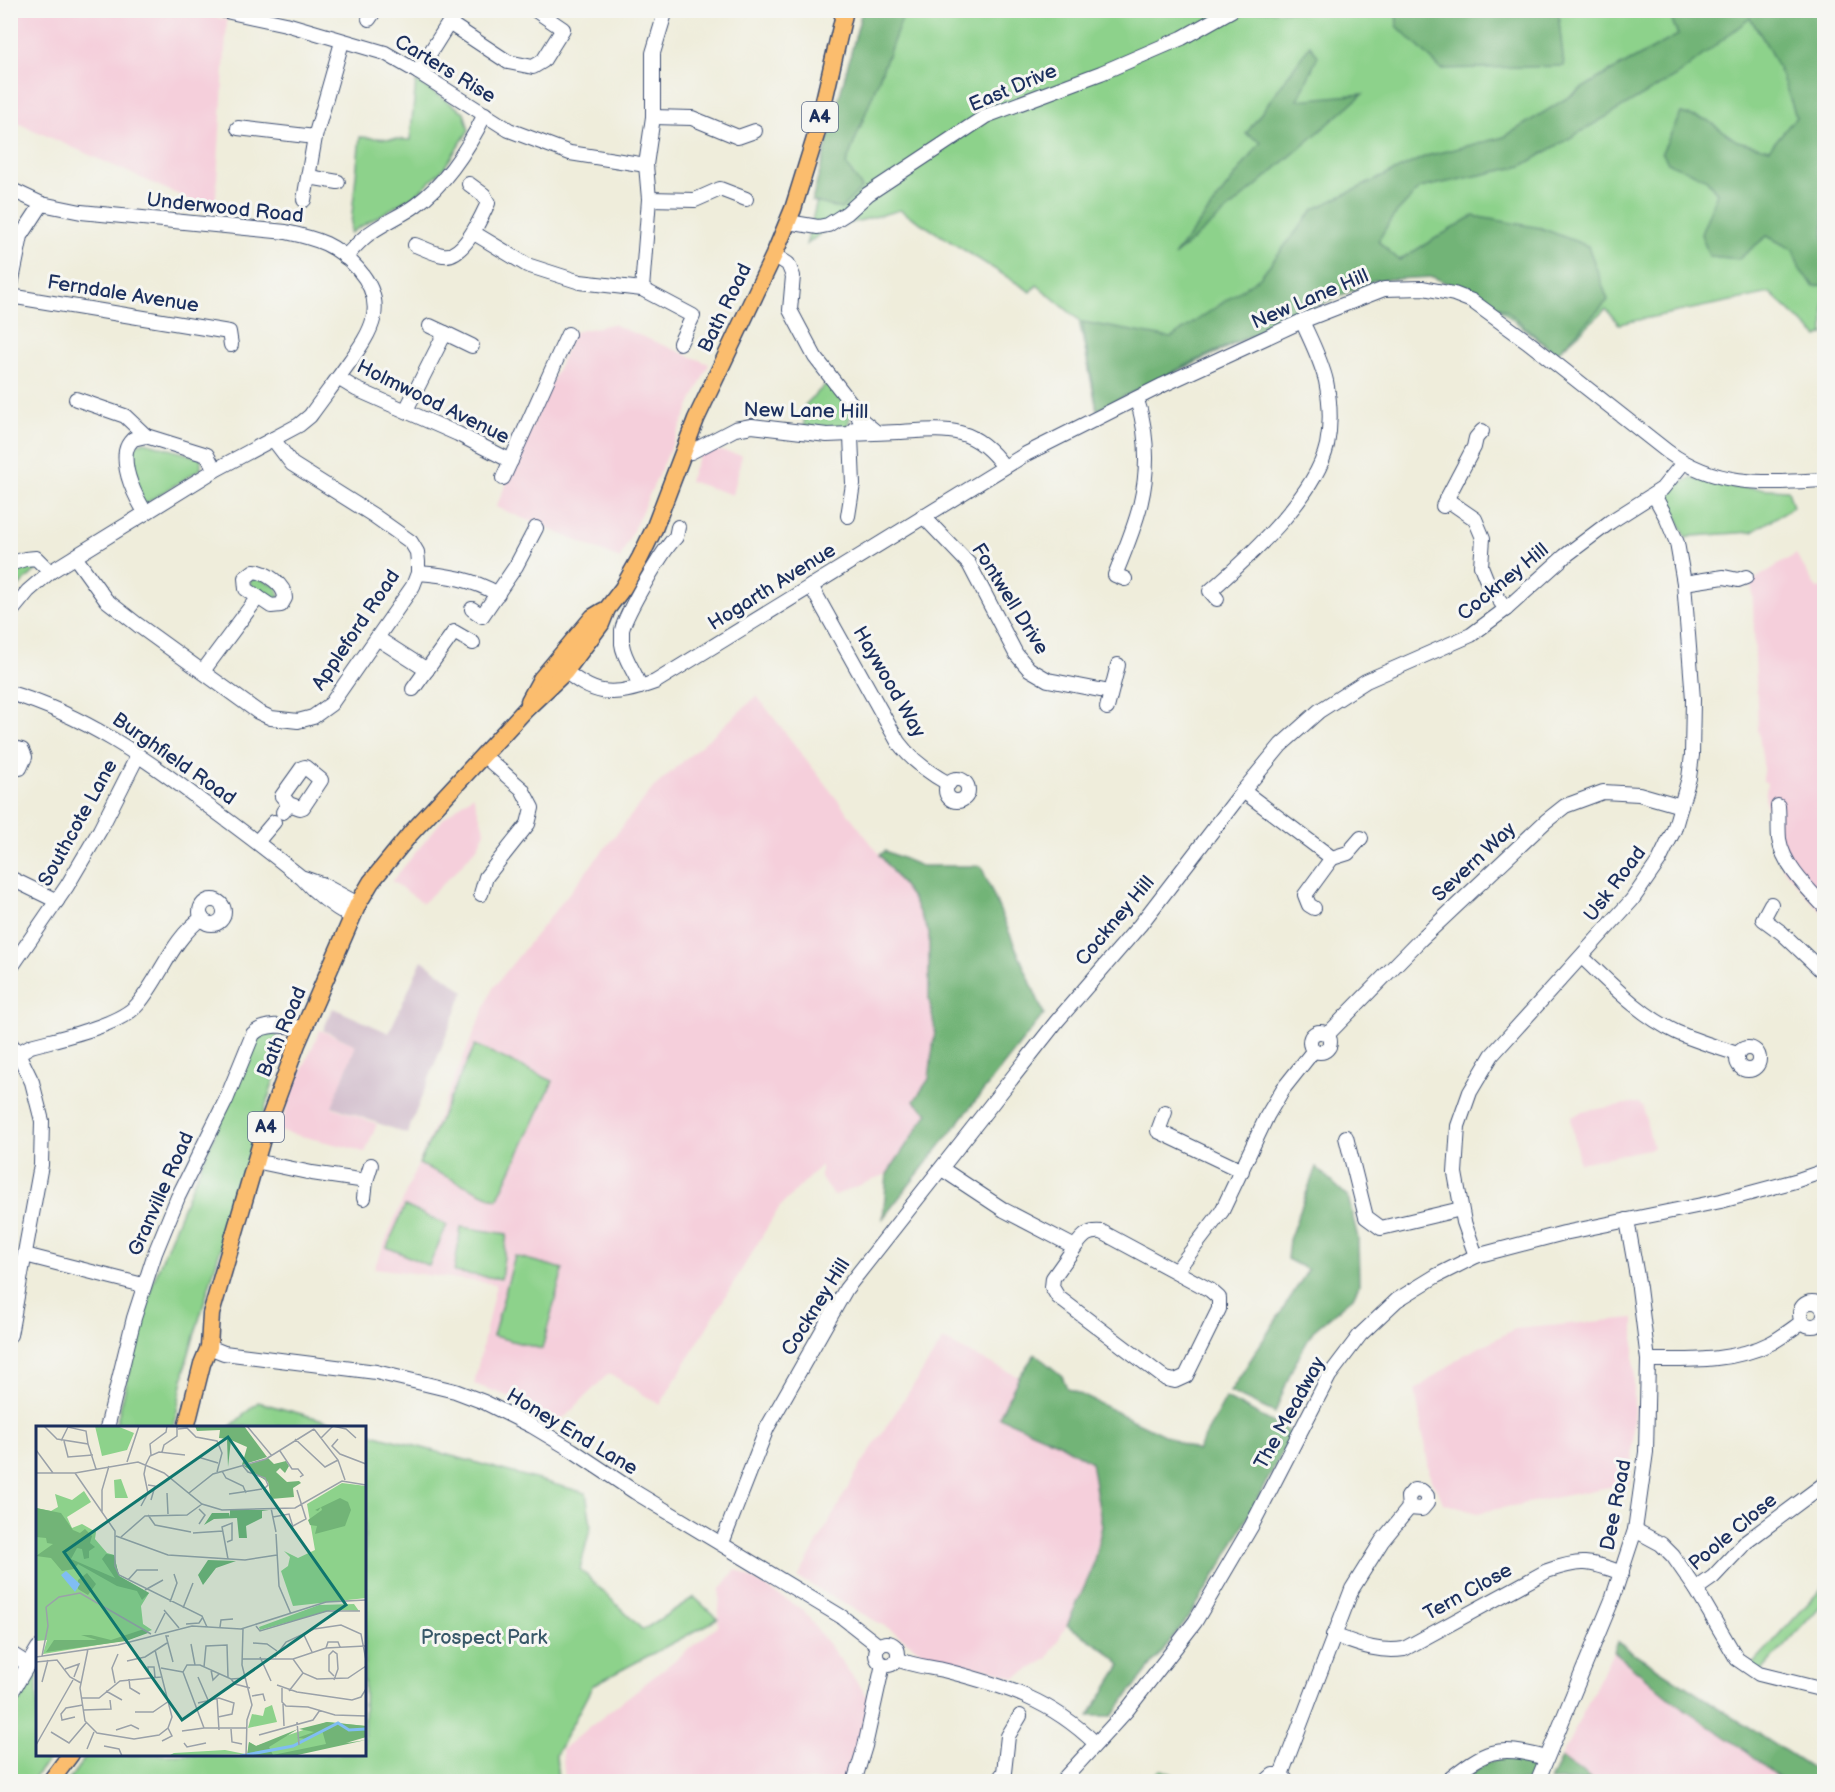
<svg xmlns="http://www.w3.org/2000/svg" width="1835" height="1792" viewBox="0 0 1835 1792" font-family="'Balsamiq Sans',sans-serif">
	<style>
		.built { fill: #f5cfdb }
		.industrial { fill: #d1bdcc }
		.green { fill: #8dd28b; stroke: #548074; stroke-width: 1.5 }
		.forest { fill: #72b477; stroke: #46726a; stroke-width: 1.5 }
		.lines { fill: none; stroke-linecap: round; stroke-linejoin: round }
		.minor-casing { stroke: #3b4c71; stroke-width: 16 }
		.major-casing { stroke: #3b4c71; stroke-width: 19 }
		.minor { stroke: #fff; stroke-width: 14 }
		.major { stroke: #fbbd6e; stroke-width: 16 }
		.labels { text-anchor: middle; dominant-baseline: central; stroke-width: 6; stroke-linejoin: round; paint-order: stroke }
		.shield { fill: #f6f6f2; stroke: #5d6b8a; stroke-width: 1.5 }
		.shield-label { font-size: 18px; font-weight: bold; fill: #1b2f5e }
		.street-label { font-size: 20px; fill: #1b2f5e; stroke: #f6f6f2 }
		.park-label { font-size: 20px; fill: #385869; stroke: #f6f6f2 }
		.inset-river { fill: none; stroke: #80bdf3; stroke-width: 3 }
		.inset-road { fill: none; stroke: #9aa1a9; stroke-width: 1.5 }
		.view { fill: #0f766e; fill-opacity: 0.15; stroke: #0f766e; stroke-width: 3 }
		.inset-edge { fill: none; stroke: #1b2f5e; stroke-width: 3 }
	</style>
	<rect width="100%" height="100%" fill="#f6f6f2"/>
	<filter id="ink" filterUnits="userSpaceOnUse"><feTurbulence type="fractalNoise" baseFrequency=".0167" numOctaves="2"/><feDisplacementMap in="SourceGraphic" scale="12" xChannelSelector="R" yChannelSelector="G"/><feConvolveMatrix kernelMatrix="1 2 1 2 8 2 1 2 1" color-interpolation-filters="sRGB"/></filter>
	<filter id="wash" filterUnits="userSpaceOnUse"><feTurbulence type="fractalNoise" baseFrequency=".008" numOctaves="4" result="noise"/><feDisplacementMap in="SourceGraphic" scale="24" xChannelSelector="R" yChannelSelector="G"/><feGaussianBlur stdDeviation="1.35" result="paint"/><feColorMatrix in="noise" values="0 0 0 0 0 0 0 0 0 0 0 0 0 0 0 0 0 1.4 0 .05"/><feComposite in="paint" operator="in"/></filter>
	<g filter="url(#wash)">
		<rect width="100%" height="100%" fill="#efeddb"/>
		<!-- built -->
		<g class="built">
			<path d="M11 10 192 11 227 20 215 211 11 120Z"/>
			<path d="M612 324 709 364 620 559 496 507 574 332Z"/>
			<path d="M702 448 742 455 733 495 689 481Z"/>
			<path d="M1796 554 1817 589 1824 588V915L1784 869 1773 846 1765 799 1767 783 1763 781V763L1758 729 1752 581Z"/>
			<path d="M757 696 901 882 912 898 929 933V999L935 1030 929 1079 914 1101 928 1112 887 1174 833 1196 821 1177V1165L779 1208 660 1405 609 1373 560 1422 510 1397 474 1384 496 1284 374 1268 493 988 653 788Z"/>
			<path d="M473 795 485 832 478 846 458 869 423 903 392 881 444 818Z"/>
			<path d="M320 1030 356 1045 332 1107 377 1124 365 1153 355 1149 280 1131 289 1100Z"/>
			<path d="M1632 1103H1639L1643 1107 1653 1148 1579 1163 1571 1121 1572 1117 1581 1112Z"/>
			<path d="M1634 1318V1407L1630 1483 1477 1513 1443 1503 1437 1488 1431 1481 1415 1390 1464 1355 1515 1329Z"/>
			<path d="M943 1340 1019 1377 1000 1417 1059 1443 1091 1462 1102 1526 1092 1570 1067 1625 1047 1659 1015 1678 994 1670 943 1661 921 1652 890 1629 798 1578 859 1468Z"/>
			<path d="M736 1569 803 1610 871 1701 844 1781H565L562 1749 718 1626 720 1590Z"/>
			<path d="M1613 1651 1673 1701 1748 1752 1783 1781H1594L1561 1758Z"/>
		</g>
		<!-- industrial -->
		<path class="industrial" d="M422 960 464 991 407 1134 332 1106 356 1045 323 1030 333 1008 389 1033Z"/>
		<!-- green -->
		<g class="green">
			<path d="M863 11H1824V334L1818 337 1770 293 1619 324 1606 309 1556 354 1488 300 1433 275 1377 276 1097 410 1079 320 1037 285 1031 292 900 210 825 230 806 245Z"/>
			<path d="M416 81 464 112 469 130 444 168 417 194 350 233 360 137 410 140Z"/>
			<path d="M829 381 851 412 847 431 804 426 805 405Z"/>
			<path d="M145 442 201 458V469L143 505 130 456 134 445Z"/>
			<path d="M1692 477 1718 486 1788 490 1793 507 1752 532 1693 536 1686 538 1668 495 1681 483Z"/>
			<path d="M31 563 38 568 11 594V570Z"/>
			<path d="M255 576 277 587 279 597 275 600 252 589 250 581Z"/>
			<path d="M272 1031 285 1045 218 1257 186 1363 174 1427 115 1428 153 1282 188 1195 258 1037Z"/>
			<path d="M475 1045 553 1081 497 1200 419 1164Z"/>
			<path d="M405 1206 447 1225 429 1266 387 1247Z"/>
			<path d="M461 1227 507 1234 501 1279 454 1272Z"/>
			<path d="M515 1256 563 1269 542 1349 493 1336Z"/>
			<path d="M258 1402 349 1427H230Z"/>
			<path d="M365 1432 586 1493 591 1525 580 1569 643 1630 694 1597 718 1619 593 1685 556 1755 558 1781H68L87 1755 364 1754Z"/>
			<path d="M1824 1586V1602L1759 1674 1749 1668Z"/>
			<path d="M37 1663 38 1754 52 1755 32 1781 11 1782V1704Z"/>
			<path d="M1160 1769 1185 1781H1150Z"/>
		</g>
		<!-- forest -->
		<g class="forest">
			<path d="M862 11H905L846 164 862 188 841 209 812 201Z"/>
			<path d="M1396 11H1558L1564 66 1441 69 1397 26Z"/>
			<path d="M1668 11H1824V285L1814 286 1800 270 1793 250 1767 236 1739 259 1709 256 1701 234 1717 193 1705 178 1668 163 1662 152 1681 113 1707 120 1737 141 1769 149 1796 117C1784 79 1773 52 1750 18L1678 75 1522 166 1420 188 1392 218 1378 241 1399 260 1473 216 1541 228 1588 246 1608 300 1556 354 1506 310 1433 277 1375 280 1199 359 1097 410 1082 322 1171 338 1260 277 1314 209 1426 156 1504 137 1604 75 1678 35Z"/>
			<path d="M1310 45 1318 56 1298 100 1363 94 1174 256 1261 142 1246 134Z"/>
			<path d="M885 851 921 866H981L1044 1014 883 1218 887 1174 928 1113 914 1101 929 1079 935 1030 929 999V933L912 898 880 855Z"/>
			<path d="M1316 1167 1348 1197 1358 1238 1359 1285 1353 1297 1313 1331 1292 1369 1275 1413 1230 1392 1308 1270 1287 1259 1289 1240Z"/>
			<path d="M1035 1354 1062 1376 1067 1388 1197 1451 1226 1398 1293 1433 1222 1564 1191 1614 1112 1716H1089L1121 1665 1107 1651 1067 1625 1092 1570 1102 1526 1091 1462 1059 1443 999 1417 1019 1377Z"/>
			<path d="M1617 1642 1824 1776V1781H1783L1748 1752 1673 1701 1613 1651Z"/>
			<path d="M1517 1756 1542 1759 1533 1781 1462 1782 1487 1762Z"/>
			<path d="M1561 1758 1594 1781H1550Z"/>
		</g>
	</g>
	<g filter="url(#ink)">
		<g class="lines">
			<defs>
				<g id="minor">
					<path d="M221 10 286 24 385 53 418 72 509 130 570 153 646 165"/>
					<path d="M369 19 375 10"/>
					<path d="M449 23 508 62 533 67 543 61 563 29 535 10"/>
					<path d="M418 72 457 10"/>
					<path d="M653 117 692 118 738 137 755 131"/>
					<path d="M238 128 315 137"/>
					<path d="M309 177 338 182"/>
					<path d="M10 189 42 204 81 212 286 232C318 239 336 244 358 269 389 305 372 331 348 364 336 381 323 398 310 416L299 425 215 470 50 572 28 591 10 613"/>
					<path d="M649 199 695 200 720 189 746 199"/>
					<path d="M304 200 315 137 342 42"/>
					<path d="M788 222 818 227 828 225 847 213 868 194 986 116 1101 73 1182 38 1232 10"/>
					<path d="M474 233 527 265 580 282 642 289 693 316 680 343"/>
					<path d="M415 245C424 248 434 254 443 255 463 259 481 218 488 203L484 195 469 184"/>
					<path d="M774 255 788 264 793 276 790 310 815 357 854 407 859 418 876 432"/>
					<path d="M345 257C352 250 358 243 365 237 380 224 400 217 416 205 446 183 469 147 485 114"/>
					<path d="M642 289 649 199 646 165 653 117V53L666 10"/>
					<path d="M10 290 21 236 42 204"/>
					<path d="M10 296 229 332 231 345"/>
					<path d="M430 326 445 333"/>
					<path d="M338 378 356 389 458 434 511 461"/>
					<path d="M76 399 125 416 146 436"/>
					<path d="M406 410 445 333 472 346"/>
					<path d="M901 432C947 429 974 425 1004 467"/>
					<path d="M683 453 691 452 735 429 752 426 827 435 898 432"/>
					<path d="M503 478 568 334"/>
					<path d="M1446 499 1475 519 1483 538 1481 566 1489 586 1506 609"/>
					<path d="M1443 506 1474 447 1476 438 1482 431"/>
					<path d="M146 513C135 497 123 471 126 451 127 446 130 442 133 439L146 436 207 455 215 470"/>
					<path d="M848 516 853 484 851 436 854 429"/>
					<path d="M923 516 969 564 1016 654 1029 669 1048 680 1110 692"/>
					<path d="M75 557 106 600 138 625 258 712 271 718 298 721 313 717 331 704 413 586 418 573V562L417 552 411 542 373 515 292 464 273 439"/>
					<path d="M10 564 25 559 36 558 50 572"/>
					<path d="M254 571C266 572 285 585 285 598L281 605 271 606 246 589 245 578Z"/>
					<path d="M418 573C447 575 472 579 498 594"/>
					<path d="M1125 579 1115 575C1136 524 1152 486 1144 430 1142 419 1141 409 1136 399"/>
					<path d="M1684 583 1724 577 1738 580 1746 577"/>
					<path d="M811 586 898 742C912 761 929 773 949 784"/>
					<path d="M1217 599 1210 591C1248 558 1316 496 1327 445 1331 425 1330 401 1326 381 1321 360 1311 341 1302 321"/>
					<path d="M472 609 482 616 516 566 536 528"/>
					<path d="M377 638 427 670"/>
					<path d="M559 666C594 696 611 698 655 682L1026 454 1163 385 1302 321 1384 289 1423 288 1454 294 1472 301 1527 341 1668 452C1718 488 1766 483 1824 480"/>
					<path d="M203 671 258 597"/>
					<path d="M640 687C636 672 624 660 622 644 622 640 622 634 622 630 626 613 663 549 676 537L678 527"/>
					<path d="M413 689 454 632 473 643"/>
					<path d="M10 693C84 715 144 757 204 803 237 827 270 852 302 878 317 895 332 906 352 917"/>
					<path d="M1107 708 1118 665"/>
					<path d="M10 747 22 750 25 757 20 768 10 770"/>
					<circle cx="957" cy="790" r="11"/>
					<path d="M1243 791 1332 858 1348 853 1361 838"/>
					<path d="M1778 806C1779 817 1778 828 1779 839 1783 865 1807 888 1824 906"/>
					<path d="M283 812 289 804 282 796 302 768 305 767 321 780 303 807 300 808 289 804"/>
					<path d="M257 842 274 822"/>
					<path d="M10 878 57 901"/>
					<path d="M304 878 321 884 358 904"/>
					<path d="M481 894 486 877 528 824 532 808 522 789 483 755"/>
					<circle cx="212" cy="912" r="12"/>
					<path d="M1771 904 1763 919 1782 933 1824 973"/>
					<path d="M1314 908 1309 905 1305 895 1332 858"/>
					<path d="M1582 957C1611 984 1640 1015 1676 1032 1696 1041 1717 1047 1737 1054"/>
					<path d="M10 969 67 886 100 830 138 755"/>
					<circle cx="1320" cy="1042" r="10"/>
					<path d="M1327 1035 1420 940 1546 821 1565 806 1603 792 1639 794 1681 806"/>
					<path d="M10 1043 18 1053 32 1082 42 1121 41 1165 10 1335"/>
					<circle cx="1748" cy="1059" r="11"/>
					<path d="M18 1053 31 1046C59 1038 120 1026 138 1004 161 977 172 939 202 918"/>
					<path d="M1165 1112 1158 1131 1242 1171"/>
					<path d="M1346 1137 1366 1217 1381 1228 1461 1209"/>
					<path d="M255 1161 312 1173 366 1181 364 1198"/>
					<path d="M942 1169 1004 1210 1075 1247C1083 1236 1088 1230 1102 1232L1210 1290 1219 1298V1309L1186 1376 1175 1381 1166 1379 1058 1297 1052 1287 1053 1278 1075 1247"/>
					<path d="M366 1181 371 1165"/>
					<path d="M25 1255 143 1285"/>
					<path d="M1476 1256 1464 1222 1455 1173 1458 1126 1470 1092 1492 1055 1632 900 1659 861 1674 830 1689 778 1692 755 1693 699 1684 583 1677 543 1666 517 1654 495"/>
					<path d="M1176 1271 1222 1211 1267 1116 1283 1089 1314 1050"/>
					<circle cx="1812" cy="1314" r="12"/>
					<path d="M209 1347 224 1353 376 1372 455 1391 484 1402 532 1426 572 1450 635 1492 842 1617 879 1646"/>
					<path d="M1648 1360C1689 1360 1734 1362 1771 1343 1782 1337 1792 1329 1802 1322"/>
					<path d="M107 1428 134 1318 155 1253 178 1197 226 1100 253 1034C266 1022 288 1026 305 1028"/>
					<path d="M1414 1490 1422 1491 1427 1496V1503L1422 1509 1409 1508 1408 1497Z"/>
					<path d="M1635 1530 1661 1544 1673 1556 1696 1589 1737 1659 1759 1674 1824 1690"/>
					<path d="M722 1543 767 1428 846 1289 1057 1021 1140 925 1243 791 1281 745 1319 711 1366 681 1471 635 1506 609 1565 556 1610 522 1662 489 1683 463"/>
					<path d="M1696 1589 1713 1577 1746 1542 1824 1484"/>
					<path d="M1333 1635C1358 1644 1378 1653 1404 1649L1547 1571C1581 1559 1589 1561 1622 1573"/>
					<circle cx="887" cy="1654" r="11"/>
					<path d="M10 1653 29 1665"/>
					<path d="M897 1659C913 1666 930 1667 947 1671 1005 1686 1051 1700 1095 1743"/>
					<path d="M10 1695 38 1648"/>
					<path d="M1281 1775 1352 1589 1382 1541 1409 1508"/>
					<path d="M854 1782 865 1746 883 1664"/>
					<path d="M997 1782 1004 1772 1008 1736 1020 1716"/>
					<path d="M1061 1782 1127 1710 1195 1622 1252 1525 1329 1376 1360 1335 1397 1300 1436 1276 1476 1256 1564 1233 1721 1201 1795 1181 1824 1171"/>
					<path d="M1265 1782 1273 1775H1281L1286 1780"/>
					<path d="M1446 1782C1486 1750 1496 1744 1546 1758"/>
					<path d="M1537 1782 1612 1600 1635 1530 1646 1452 1648 1360 1639 1288 1627 1220"/>
				</g>
				<g id="major">
					<path d="M529 701 541 679 593 617 603 611"/>
					<path d="M186 1428 202 1364 209 1347 211 1314 262 1139 297 1044 358 904 371 882 411 833 526 709 565 672 601 624 607 609 623 588 640 558 654 529 696 419 774 255 793 209 816 135 845 10"/>
					<path d="M50 1782 71 1754"/>
				</g>
			</defs>
			<!-- minor casing -->
			<use href="#minor" class="minor-casing"/>
			<!-- major casing -->
			<use href="#major" class="major-casing"/>
			<!-- minor -->
			<use href="#minor" class="minor"/>
			<!-- major -->
			<use href="#major" class="major"/>
		</g>
	</g>
	<g class="labels">
		<!-- shield labels -->
		<g class="shield">
			<rect x="802" y="102" width="36" height="30" rx="4.5"/>
			<rect x="248" y="1112" width="36" height="30" rx="4.5"/>
		</g>
		<g class="shield-label">
			<text x="820" y="117">A4</text>
			<text x="266" y="1127">A4</text>
		</g>
		<!-- street labels -->
		<g class="street-label">
			<text transform="translate(445 69) rotate(31)">Carters Rise</text>
			<text transform="translate(1013 88) rotate(-23)">East Drive</text>
			<text transform="translate(225 208) rotate(6)">Underwood Road</text>
			<text transform="translate(123 294) rotate(9)">Ferndale Avenue</text>
			<text transform="translate(1310 299) rotate(-23)">New Lane Hill</text>
			<text transform="translate(725 308) rotate(-64)">Bath Road</text>
			<text transform="translate(433 402) rotate(26)">Holmwood Avenue</text>
			<text transform="translate(806 411) rotate(1)">New Lane Hill</text>
			<text transform="translate(1503 582) rotate(-39)">Cockney Hill</text>
			<text transform="translate(772 587) rotate(-32)">Hogarth Avenue</text>
			<text transform="translate(1010 599) rotate(58)">Fontwell Drive</text>
			<text transform="translate(356 630) rotate(-56)">Appleford Road</text>
			<text transform="translate(889 682) rotate(60)">Haywood Way</text>
			<text transform="translate(174 759) rotate(35)">Burghfield Road</text>
			<text transform="translate(78 823) rotate(-61)">Southcote Lane</text>
			<text transform="translate(1474 862) rotate(-43)">Severn Way</text>
			<text transform="translate(1615 884) rotate(-53)">Usk Road</text>
			<text transform="translate(1115 921) rotate(-50)">Cockney Hill</text>
			<text transform="translate(282 1032) rotate(-67)">Bath Road</text>
			<text transform="translate(161 1194) rotate(-66)">Granville Road</text>
			<text transform="translate(816 1307) rotate(-58)">Cockney Hill</text>
			<text transform="translate(1290 1413) rotate(-61)">The Meadway</text>
			<text transform="translate(572 1432) rotate(31)">Honey End Lane</text>
			<text transform="translate(1616 1505) rotate(-79)">Dee Road</text>
			<text transform="translate(1733 1532) rotate(-40)">Poole Close</text>
			<text transform="translate(1468 1592) rotate(-29)">Tern Close</text>
		</g>
		<!-- park labels -->
		<g class="park-label">
			<text x="484" y="1638">Prospect Park</text>
		</g>
	</g>
	<!-- overview -->
	<g transform="translate(36 1426)">
		<rect width="330" height="330" fill="#efeddb"/>
		<path d="M59 0H81L98 7 91 24 66 30ZM85 53 92 72H79L78 54ZM306 57 330 60V172L257 180 245 145 252 140 254 131 248 125 262 132 279 124 271 78ZM48 65 55 76 31 91 36 102 46 98 60 106 59 113 71 127 78 129 83 150 113 167 105 180 107 198 116 204 92 214 7 228 11 214 0 215V82L15 85 22 81 19 68 36 74ZM318 178 323 185 296 184 224 204 223 201 283 179ZM236 279 241 296 212 302 216 288 227 290 229 282ZM291 296 330 300V311L239 330H211L213 316 220 320ZM189 324 209 328 132 330 138 327Z" fill="#8dd28b"/>
		<path d="M159 0H208L231 31 206 39 211 21 195 14 192 41 191 13 183 12 184 4 161 5ZM232 32 238 38 250 35 253 40 249 47 244 42 240 46 251 56 263 55 265 57 257 62 258 71 235 73 232 56 208 40ZM304 72 312 76 315 84 309 100 279 108 281 100 274 99 272 94 286 84 285 81 282 85 279 84ZM0 82 25 87 37 104 44 107 49 103 56 110 54 117 59 121 53 125V132L48 133 46 123 41 122 35 133 79 152 66 133 70 128 78 129 83 150 113 167 106 174 101 165 81 160 42 138 38 143 26 145 15 132 0 130 17 118 11 117 10 112 0 111ZM194 84H233L226 85V92L210 100 211 112H203L201 92 178 93 168 99 176 87H193L194 91ZM172 134 200 135 180 142 167 159 162 149ZM51 147 60 158 52 169 42 163V154ZM108 203 112 207 90 215 10 226 18 214H61L45 209H55L75 214ZM291 296 330 300V311L310 317 330 314 257 330H211L213 316 220 320 262 303 233 321 237 329 290 318 286 304 273 313 261 312 278 306 263 303Z" fill="#72b477"/>
		<path d="M30 145 44 158 39 166 25 149Z" fill="#80bdf3"/>
		<path class="inset-river" d="M204 330 257 320 302 297 313 304 330 303"/>
		<path class="inset-road" d="M8 0 21 13 52 18 60 43M211 0 236 30M142 3 151 2 160 11 181 15 186 27 181 46M278 3 302 34 309 54M285 12 297 0 310 3 320 12M259 13 289 41 302 34M302 13 296 20 304 28 330 38M25 15 32 1 50 5 52 18M28 15 32 31 57 29M0 24 17 47M244 25 256 43H262L267 49 264 51M126 26 128 19 141 10V0M115 29 114 18 130 6 131 0M162 31 182 37M91 36 103 0M110 38 114 30 123 26 149 29M207 40 212 46 229 52 232 59 229 62M186 45 190 52 207 60 210 67M0 47H39L102 36 128 47 166 78 186 84 259 82 306 55 330 59M39 47 79 105V140L83 149 166 190 171 201M112 59 119 60 115 74M131 67 132 88M153 67 177 48 230 33 278 3M193 68 226 63M105 80 112 67 108 48 110 38M235 82 240 106M163 83 169 89 163 98M66 87V64L73 40M112 89 119 99 155 106M237 91 253 88 257 101M255 101 270 93 261 64M157 107 187 105M240 108 243 160 255 188M80 110 132 129 209 134 241 129M85 111 109 90 151 89 166 78M191 116 196 114V97L186 101 192 133M92 154 101 144H122M109 164 127 154M134 176 141 157 138 148M10 181 23 171 44 167 115 208M147 182 157 157M128 184 143 202M150 198 163 197 167 191M220 200 224 205 291 185H324M184 201 185 194 197 193M207 203 206 239 216 279 211 294 210 330M119 207 129 187M267 207 276 226M133 210H130L137 236M217 217 231 218 241 225M155 218 159 239M290 222 292 216H302L304 221M52 223 44 262 49 295 61 307 98 313 123 309 132 302 136 291 119 224M6 230 12 200 10 181M0 231 82 219 156 200 205 203 290 176 330 174M224 231 235 255M239 231 250 216 278 203 305 199 325 208 330 234M206 233H257L267 247 281 253 312 252 330 240M257 233 290 222 329 220M91 235 109 231 131 217M0 236 21 234 34 251 45 257M168 241 170 220 191 219 192 251M125 242 147 246M29 243 43 238 38 251M175 244 177 254 183 248M112 246V241H118L119 251M147 246 168 302H211M147 246 151 239H164L195 253 210 252M298 250 293 245V229L297 225 301 228 302 243 298 254M162 251 172 274M93 253 94 262 104 268M195 253 199 258 214 262M6 256 12 234M79 257 76 242 82 228M241 259 261 266 316 274 325 271 330 263M246 262V276L250 280 272 281 299 289 330 290M70 265 86 274M253 265 267 247M216 270 227 268 229 275M45 272H63L84 255 125 251M181 272 183 304M162 277 183 272 198 277 196 288 182 291M247 278 248 300M48 284 75 283 74 274M99 286H117L133 275M39 291 26 294 25 288 30 282 47 279M261 296 263 319M195 303 196 316 206 318M80 304 95 299 103 303M146 305 168 302M15 306 33 317 50 297M223 309 277 294 284 284M126 315 136 310 132 302M148 317 151 321 170 317M0 319 37 254M68 320 83 323 86 330M51 323 58 306"/>
		<path class="view" d="M192 11 310 179 146 294 28 126Z"/>
		<rect width="330" height="330" class="inset-edge"/>
	</g>
	<!-- margin -->
	<rect width="1835" height="1792" fill="none" stroke="#f6f6f2" stroke-width="36"/>
</svg>
